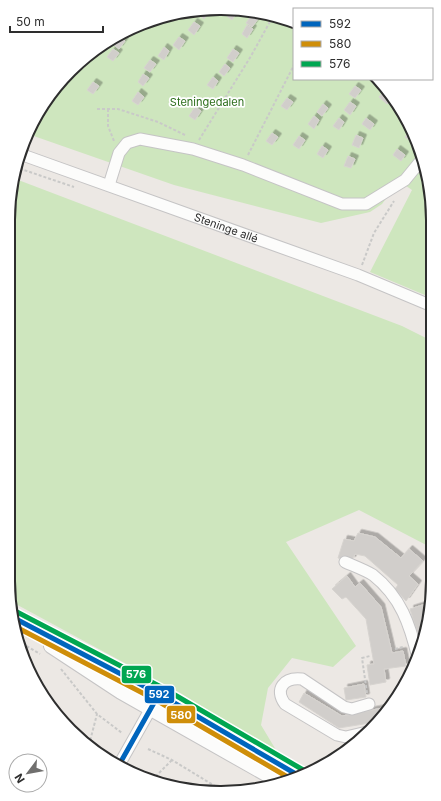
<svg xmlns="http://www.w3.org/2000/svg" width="441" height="801" viewBox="0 0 441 801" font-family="Inter,sans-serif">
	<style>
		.green { fill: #cee6be }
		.building { fill: #d1cecb; stroke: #d7d4d0; filter: url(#shadow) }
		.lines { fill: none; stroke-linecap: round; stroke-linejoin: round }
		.minor-casing { stroke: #c5c4c5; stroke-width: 13 }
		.tertiary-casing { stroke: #c5c4c5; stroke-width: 16 }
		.path { stroke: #c9c9c8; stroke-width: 2; stroke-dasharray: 3 2; stroke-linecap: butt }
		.minor { stroke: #fcfcfb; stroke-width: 11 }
		.tertiary { stroke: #fcfcfb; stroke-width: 14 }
		.bus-1-casing { stroke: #fff; stroke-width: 8 }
		.bus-2-casing { stroke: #fff; stroke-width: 8 }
		.bus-3-casing { stroke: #fff; stroke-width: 8 }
		.bus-1 { stroke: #0065bd; stroke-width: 5 }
		.bus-2 { stroke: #cf8e09; stroke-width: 5 }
		.bus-3 { stroke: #00a651; stroke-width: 5 }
		.labels { text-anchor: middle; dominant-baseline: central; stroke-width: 3.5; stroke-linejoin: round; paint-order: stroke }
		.park-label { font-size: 11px; fill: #2c6e1b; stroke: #fff }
		.street-label { font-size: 11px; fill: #2e2e2e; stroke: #fff }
		.rim { fill: none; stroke: #2e2e2e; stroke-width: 2 }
		.line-badge { stroke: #fff; stroke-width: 1.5 }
		.badge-label { font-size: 11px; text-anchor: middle; font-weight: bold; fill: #fff }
	</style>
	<defs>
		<filter id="shadow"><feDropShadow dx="3.5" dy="-3.5" stdDeviation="0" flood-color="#0004"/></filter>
	</defs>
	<rect width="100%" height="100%" fill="#ece8e4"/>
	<!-- green -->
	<g class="green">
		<path d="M248 10 294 25V79H378L397 103 422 152 431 193 432 298 370 272 412 190 399 181 382 204 370 212 321 223 174 185 28 134 37 114 91 52 166 15Z"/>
		<path d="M13 178 402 326 432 341V548L359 510 286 542 356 646 333 667 292 658 268 688 261 725 279 755 182 694 12 602 8 580V207Z"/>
	</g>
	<!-- building -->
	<g class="building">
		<path d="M230 11H238L232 20 227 16Z"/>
		<path d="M209 12 204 19 199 15 200 13Z"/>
		<path d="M252 15 258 19 252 27 246 23Z"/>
		<path d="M194 22 200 26 194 35 188 30Z"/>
		<path d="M247 25 253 29 247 38 242 34Z"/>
		<path d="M121 37 125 41 119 49 114 45Z"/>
		<path d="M179 37 185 41 179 50 173 45Z"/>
		<path d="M164 47 169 51 164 60 158 56Z"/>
		<path d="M113 49 119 53 113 61 107 57Z"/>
		<path d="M233 49 239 53 233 62 227 58Z"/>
		<path d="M150 60 156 64 150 72 144 68Z"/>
		<path d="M225 64 230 68 224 76 219 72Z"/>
		<path d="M143 74 149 78 143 86 138 82Z"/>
		<path d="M213 77 218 81 213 89 207 85Z"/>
		<path d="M93 82 99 86 93 94 87 90Z"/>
		<path d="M355 86 361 90 355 98 349 94Z"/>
		<path d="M138 92 144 97 138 105 132 101Z"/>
		<path d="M383 92 391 98 387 104 379 97Z"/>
		<path d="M287 98 293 102 287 110 281 106Z"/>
		<path d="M350 102 356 106 350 115 344 110Z"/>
		<path d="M323 104 328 108 322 116 317 112Z"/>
		<path d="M195 107 201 111 195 120 189 116Z"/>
		<path d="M314 116 319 120 314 129 308 124Z"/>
		<path d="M339 118 344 122 339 130 333 126Z"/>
		<path d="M366 118 374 124 370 130 362 124Z"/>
		<path d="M409 132 416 140 413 143 405 137Z"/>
		<path d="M272 133 278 137 272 145 266 141Z"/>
		<path d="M356 135 363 138 359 148 352 145Z"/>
		<path d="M299 136 305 140 299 149 293 145Z"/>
		<path d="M322 146 328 150 323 158 317 154Z"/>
		<path d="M397 149 405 155 401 161 393 155Z"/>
		<path d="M348 156 355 159 351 168 344 166Z"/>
		<path d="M358 533 375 537 401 558 409 549 423 561 409 576 418 584 406 601 395 589 398 585 365 556 355 554 352 560 338 558 344 539 354 541Z"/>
		<path d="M347 576 355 587 360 583 381 607 392 653 403 651 406 666 384 669 386 682 370 685 367 665 374 664 366 619 346 597 342 599 332 589Z"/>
		<path d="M426 604 429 613 424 635 423 630 417 632 410 609Z"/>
		<path d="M364 684 366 697 346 700 344 688Z"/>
		<path d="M304 693 342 716 388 707 376 722 339 728 299 702Z"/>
	</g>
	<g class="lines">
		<defs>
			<g id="minor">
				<path id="s1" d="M20 154 358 275 432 306"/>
				<path d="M109 185 119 153 127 143 140 139 193 149 243 165 342 204H366L405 180 423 158"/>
				<path d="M345 562C354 566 365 570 373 575 401 597 410 625 418 658"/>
				<path d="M367 732 346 737 337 735 285 704C274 689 284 677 302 679L344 707 352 709 369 704"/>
				<path d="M119 765 159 694"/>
			</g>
			<g id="tertiary">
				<path d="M14 618 159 694 301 777"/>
				<path d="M51 646 121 692 280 782"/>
			</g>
		</defs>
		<!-- minor casing -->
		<use href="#minor" class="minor-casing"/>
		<!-- tertiary casing -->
		<use href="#tertiary" class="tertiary-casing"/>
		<!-- path -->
		<g class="path">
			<path d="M97 109H118L158 122 185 135"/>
			<path d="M108 109V126L114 141"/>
			<path d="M199 140 251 56 272 18"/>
			<path d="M248 155 294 65"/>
			<path d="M15 167 74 187"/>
			<path d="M362 265 374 233 394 201"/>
			<path d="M18 641 40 654"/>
			<path d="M395 649 403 647"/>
			<path d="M61 669 97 714 122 733"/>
			<path d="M367 693 362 658 370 656"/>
			<path d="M89 745 97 714"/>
			<path d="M148 749 172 760 223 791"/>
			<path d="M152 780 172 760"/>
		</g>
		<!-- minor -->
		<use href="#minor" class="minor"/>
		<!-- tertiary -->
		<use href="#tertiary" class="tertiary"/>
		<defs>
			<g id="bus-1">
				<path d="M14 618 159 694 301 777"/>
				<path d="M119 765 159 694"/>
			</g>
			<path id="bus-2" d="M16 627 156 700 291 779"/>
			<path id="bus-3" d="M17 612 163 688 305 771"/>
		</defs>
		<!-- bus-1 casing -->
		<use href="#bus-1" class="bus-1-casing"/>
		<!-- bus-2 casing -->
		<use href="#bus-2" class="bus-2-casing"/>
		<!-- bus-3 casing -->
		<use href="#bus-3" class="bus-3-casing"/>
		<!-- bus-1 -->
		<use href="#bus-1" class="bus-1"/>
		<!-- bus-2 -->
		<use href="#bus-2" class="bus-2"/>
		<!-- bus-3 -->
		<use href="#bus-3" class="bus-3"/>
	</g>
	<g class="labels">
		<!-- park labels -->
		<g class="park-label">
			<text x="207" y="102">Steningedalen</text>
		</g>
		<!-- street labels -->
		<g class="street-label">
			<text stroke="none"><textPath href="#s1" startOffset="219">Steninge allé</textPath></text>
		</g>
	</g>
	<!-- crop -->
	<path d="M0 0H441V801H0ZM220 15H221A205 205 0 0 1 426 220V581A205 205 0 0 1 221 786H220A205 205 0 0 1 15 581V220A205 205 0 0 1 220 15Z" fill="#fff" fill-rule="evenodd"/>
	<path class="rim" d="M220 15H221A205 205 0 0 1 426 220V581A205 205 0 0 1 221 786H220A205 205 0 0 1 15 581V220A205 205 0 0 1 220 15Z"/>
	<g class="line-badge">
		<rect x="121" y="665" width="31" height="19" rx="4" fill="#00a651"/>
		<rect x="144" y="685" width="31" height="19" rx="4" fill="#0065bd"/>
		<rect x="166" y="705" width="30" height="19" rx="4" fill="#cf8e09"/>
	</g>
	<g class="badge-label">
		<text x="136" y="678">576</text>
		<text x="159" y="698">592</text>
		<text x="181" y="719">580</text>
	</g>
	<!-- legend -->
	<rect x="293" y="8" width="140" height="72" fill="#ffffff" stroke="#ababab"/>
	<rect x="301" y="21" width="20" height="6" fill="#0065bd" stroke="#ababab"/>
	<text x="329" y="28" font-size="12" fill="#2e2e2e">592</text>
	<rect x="301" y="41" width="20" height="6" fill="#cf8e09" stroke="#ababab"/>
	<text x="329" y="48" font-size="12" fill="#2e2e2e">580</text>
	<rect x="301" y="61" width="20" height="6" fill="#00a651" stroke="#ababab"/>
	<text x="329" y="68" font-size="12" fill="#2e2e2e">576</text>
	<!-- north arrow -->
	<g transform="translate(28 773) rotate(238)"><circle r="19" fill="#ffffff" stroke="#ababab"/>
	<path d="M0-3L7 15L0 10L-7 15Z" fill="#706f6e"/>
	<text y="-6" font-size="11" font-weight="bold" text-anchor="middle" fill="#2e2e2e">N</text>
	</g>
	<!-- scale -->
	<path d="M10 26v6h93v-6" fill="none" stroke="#2e2e2e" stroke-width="2"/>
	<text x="16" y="26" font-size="12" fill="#2e2e2e" stroke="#ffffff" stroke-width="3" paint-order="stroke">50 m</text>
</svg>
